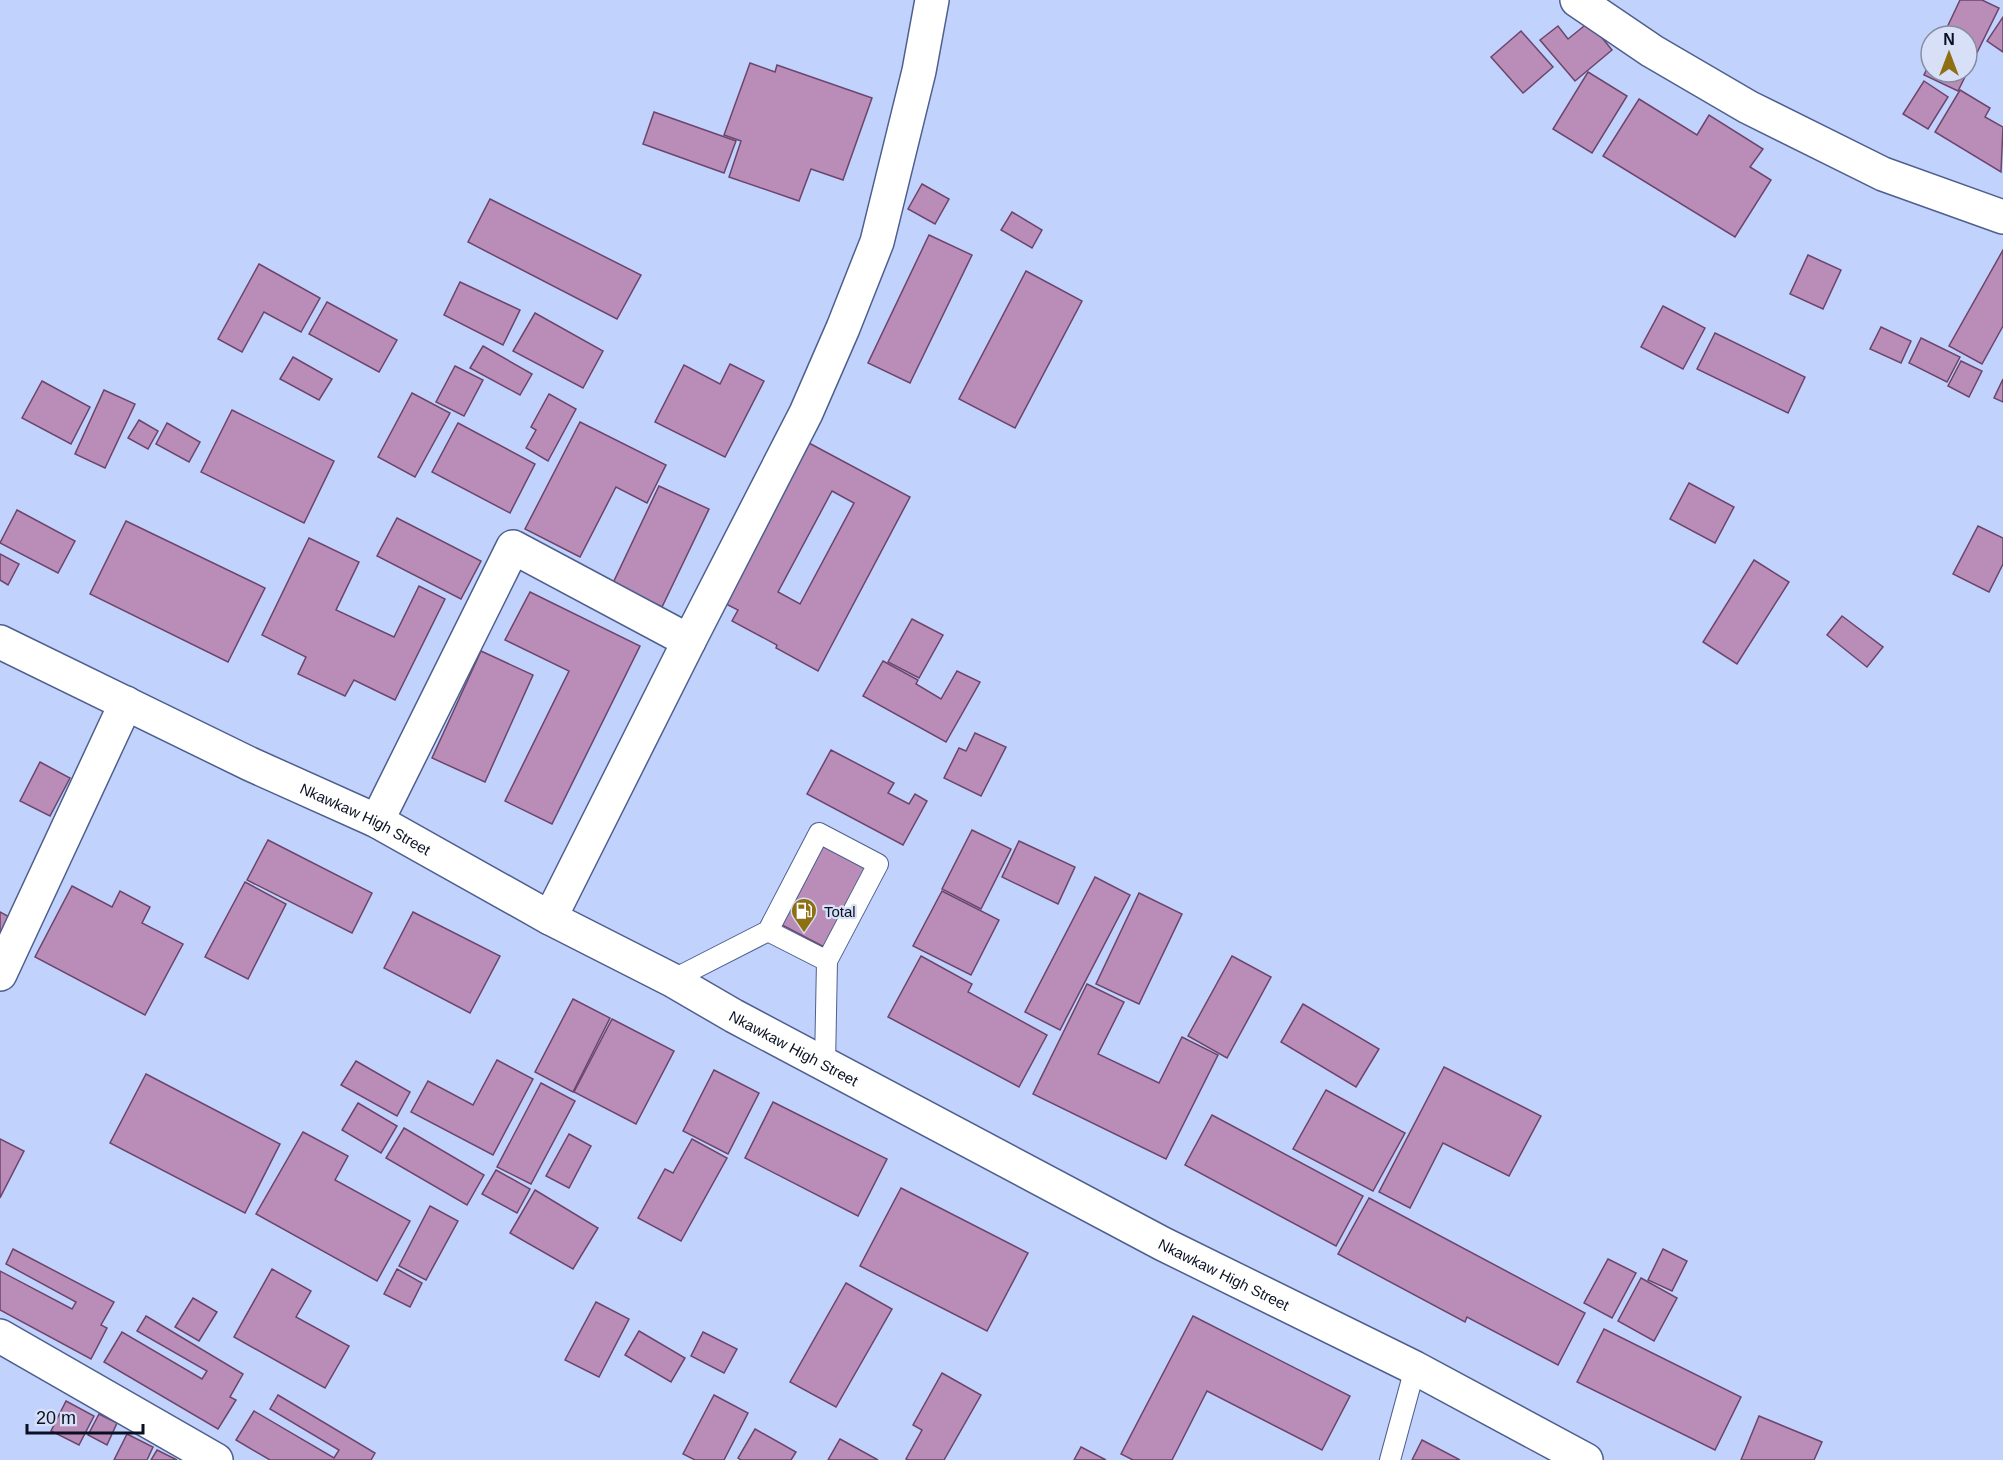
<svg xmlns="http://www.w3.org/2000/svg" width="2003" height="1460" viewBox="0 0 2003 1460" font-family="Helvetica,sans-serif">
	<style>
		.building { fill: #b98db7; stroke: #6c456c; stroke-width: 1.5; fill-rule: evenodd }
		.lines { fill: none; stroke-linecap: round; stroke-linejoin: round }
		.service-casing { stroke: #4e5f8e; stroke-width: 22 }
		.minor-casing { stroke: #4e5f8e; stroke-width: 36 }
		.secondary-casing { stroke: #4e5f8e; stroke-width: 36 }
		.service { stroke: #fff; stroke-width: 20 }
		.minor { stroke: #fff; stroke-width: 33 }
		.secondary { stroke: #fff; stroke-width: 33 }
		.labels { text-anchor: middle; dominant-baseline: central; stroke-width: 4.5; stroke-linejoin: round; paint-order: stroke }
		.street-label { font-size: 15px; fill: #0a1022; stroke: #d7e0f6 }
		.poi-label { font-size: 15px; fill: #0a1022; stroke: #d7e0f6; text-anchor: start }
	</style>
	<rect width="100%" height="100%" fill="#c1d3fd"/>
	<!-- building -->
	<g class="building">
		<path d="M1960 0H1982L1999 8 1958 91 1924 75 1931 60V72H1967V36H1943Z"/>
		<path d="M2003 17V52L1987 41Z"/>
		<path d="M1589 22 1612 50 1575 81 1540 40 1558 26 1568 39Z"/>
		<path d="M1521 31 1553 67 1523 93 1491 57Z"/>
		<path d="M750 63 775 72 777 65 872 98 843 180 811 169 799 201 729 177 741 141 724 135Z"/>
		<path d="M1588 72 1627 96 1592 153 1553 129Z"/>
		<path d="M1924 81 1948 97 1928 129 1903 114Z"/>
		<path d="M1960 90 1990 108 1985 117 2003 127 2001 172 1935 132Z"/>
		<path d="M1639 99 1697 135 1709 115 1763 149 1750 167 1771 180 1735 237 1603 156Z"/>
		<path d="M654 112 736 141 724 173 643 144Z"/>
		<path d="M922 184 949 199 935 224 908 209Z"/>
		<path d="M490 199 641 275 617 319 468 242Z"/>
		<path d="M1012 212 1042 230 1032 248 1001 230Z"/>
		<path d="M929 235 972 255 910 383 868 363Z"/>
		<path d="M2003 250V326L1982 364 1949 346Z"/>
		<path d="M1808 255 1841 270 1823 309 1790 294Z"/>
		<path d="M259 264 320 298 301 332 264 312 242 352 218 339Z"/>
		<path d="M1026 271 1082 301 1015 428 959 399Z"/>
		<path d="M460 282 520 310 503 345 444 315Z"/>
		<path d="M327 302 397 340 379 372 309 334Z"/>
		<path d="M1663 306 1705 328 1683 369 1641 347Z"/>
		<path d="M535 313 603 351 583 388 513 351Z"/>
		<path d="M1881 327 1911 341 1901 363 1870 349Z"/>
		<path d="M1715 333 1805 377 1788 413 1697 369Z"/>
		<path d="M1921 338 1960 357 1947 382 1909 363Z"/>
		<path d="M483 346 532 374 520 395 470 368Z"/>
		<path d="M293 357 332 379 319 400 280 379Z"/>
		<path d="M1961 361 1982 371 1969 397 1948 386Z"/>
		<path d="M730 364 764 381 725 457 655 422 684 365 720 384Z"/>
		<path d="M455 366 483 380 464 416 436 402Z"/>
		<path d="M2003 379V402L1994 398Z"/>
		<path d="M42 381 90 407 71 444 22 418Z"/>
		<path d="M104 390 135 404 105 468 75 454Z"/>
		<path d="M412 393 450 413 415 477 378 457Z"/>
		<path d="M549 394 576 409 548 461 526 448 536 430 531 427Z"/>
		<path d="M232 410 334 461 304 523 201 472Z"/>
		<path d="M139 420 158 431 148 449 128 438Z"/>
		<path d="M580 422 666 465 647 503 616 487 580 557 525 529Z"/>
		<path d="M167 423 200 442 189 462 156 444Z"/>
		<path d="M458 423 535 464 510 513 432 472Z"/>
		<path d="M809 443 910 497 818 671 776 648 777 645 732 621 738 610 724 603ZM832 491 854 503 800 604 778 592Z"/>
		<path d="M1689 483 1734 507 1715 543 1670 519Z"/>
		<path d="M659 486 709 509 662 607 613 583Z"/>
		<path d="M17 510 75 541 58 573 0 543Z"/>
		<path d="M397 518 481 561 461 599 377 556Z"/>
		<path d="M126 521 265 588 228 662 90 594Z"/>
		<path d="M1978 526 2003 538V564L1989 592 1953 574Z"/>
		<path d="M309 538 359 562 336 610 394 637 419 586 445 599 395 700 354 680 345 696 298 674 306 657 262 635Z"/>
		<path d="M0 554 19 564 8 585 0 580Z"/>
		<path d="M1754 560 1789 582 1737 664 1703 642Z"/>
		<path d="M530 592 640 646 552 824 505 801 569 671 505 640Z"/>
		<path d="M1842 616 1883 647 1867 667 1827 635Z"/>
		<path d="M912 619 943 635 919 678 888 662Z"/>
		<path d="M481 651 533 675 485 782 432 758Z"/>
		<path d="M883 661 918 680 916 684 941 699 957 671 980 682 946 742 863 696Z"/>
		<path d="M975 733 1006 747 981 796 944 778 959 748 966 751Z"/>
		<path d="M831 750 894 783 888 793 909 804 915 794 927 801 903 845 807 794Z"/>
		<path d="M40 762 70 778 50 816 20 801Z"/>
		<path d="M972 830 1011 849 981 909 942 889Z"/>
		<path d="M268 840 372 893 352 933 247 880Z"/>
		<path d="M1019 841 1075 867 1058 904 1002 877Z"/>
		<path d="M825 842 869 864 826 948 782 925Z"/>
		<path d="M1095 877 1130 895 1060 1030 1025 1012Z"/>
		<path d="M245 882 286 904 248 979 205 957Z"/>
		<path d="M72 886 112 907 120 891 150 907 142 923 183 944 145 1015 35 957Z"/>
		<path d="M942 891 999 920 971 975 913 946Z"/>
		<path d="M1139 893 1182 914 1139 1004 1096 984Z"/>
		<path d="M0 912 13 919 0 943Z"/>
		<path d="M413 912 500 956 470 1013 384 968Z"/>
		<path d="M921 956 972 984 968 992 1047 1035 1019 1087 888 1017Z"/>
		<path d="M1232 956 1271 977 1227 1058 1188 1036Z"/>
		<path d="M1087 984 1124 1002 1098 1054 1159 1083 1182 1037 1218 1055 1166 1159 1033 1094Z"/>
		<path d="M573 999 610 1018 573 1092 535 1072Z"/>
		<path d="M1303 1004 1379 1049 1356 1087 1281 1042Z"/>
		<path d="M612 1019 674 1051 636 1124 574 1092Z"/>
		<path d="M497 1060 533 1079 493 1155 411 1112 428 1081 473 1105Z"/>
		<path d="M356 1061 410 1092 397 1116 341 1085Z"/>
		<path d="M1444 1067 1541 1116 1509 1176 1443 1143 1410 1208 1379 1192Z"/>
		<path d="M714 1070 759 1093 728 1154 683 1131Z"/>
		<path d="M146 1074 280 1144 245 1213 110 1143Z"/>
		<path d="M541 1083 575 1101 531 1184 497 1167Z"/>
		<path d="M1326 1090 1405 1133 1373 1191 1293 1149Z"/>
		<path d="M773 1102 887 1159 858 1216 745 1158Z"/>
		<path d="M358 1103 397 1126 381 1153 342 1130Z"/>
		<path d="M1212 1115 1363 1196 1336 1246 1185 1165Z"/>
		<path d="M404 1128 484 1175 467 1205 386 1158Z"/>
		<path d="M303 1132 348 1156 335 1180 410 1221 377 1281 256 1214Z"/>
		<path d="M569 1134 591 1146 569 1188 546 1176Z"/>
		<path d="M0 1139 24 1151 0 1198Z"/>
		<path d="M692 1139 727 1158 681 1241 638 1218 665 1169 673 1173Z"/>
		<path d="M496 1170 530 1189 517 1213 482 1194Z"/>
		<path d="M901 1188 1028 1253 987 1331 860 1266Z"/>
		<path d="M535 1190 598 1228 573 1269 510 1233Z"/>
		<path d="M1369 1198 1585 1313 1558 1365 1467 1317 1465 1322 1338 1254Z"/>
		<path d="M430 1206 458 1221 426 1280 399 1266Z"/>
		<path d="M13 1249 114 1302 101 1325 107 1328 91 1359 0 1310V1271L72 1309 76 1302 6 1264Z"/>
		<path d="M1663 1249 1687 1261 1672 1291 1648 1280Z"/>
		<path d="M1608 1259 1636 1273 1612 1318 1584 1303Z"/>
		<path d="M272 1269 311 1291 296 1317 349 1346 325 1388 234 1337Z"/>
		<path d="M397 1269 422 1283 410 1307 384 1294Z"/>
		<path d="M1641 1278 1677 1298 1654 1341 1618 1321Z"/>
		<path d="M846 1283 892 1309 836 1407 790 1382Z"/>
		<path d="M193 1298 217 1312 199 1341 175 1327Z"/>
		<path d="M596 1302 629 1319 599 1377 565 1360Z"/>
		<path d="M146 1316 243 1374 230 1397 236 1400 218 1429 104 1362 122 1332 202 1379 207 1371 137 1331Z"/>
		<path d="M1193 1316 1350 1396 1322 1450 1207 1391 1172 1460H1133L1121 1454Z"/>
		<path d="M1604 1329 1741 1397 1715 1450 1577 1382Z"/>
		<path d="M639 1331 685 1358 671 1382 625 1355Z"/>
		<path d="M703 1332 737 1349 724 1373 691 1356Z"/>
		<path d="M942 1373 981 1395 944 1460H908L906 1459 922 1430 913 1425Z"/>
		<path d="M278 1395 375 1453 371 1460H270L236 1440 254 1411 334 1458 339 1450 270 1409Z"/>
		<path d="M714 1395 748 1413 724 1460H695L683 1454Z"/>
		<path d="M66 1401 94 1416 79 1445 51 1431Z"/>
		<path d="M99 1414 117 1423 107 1445 88 1435Z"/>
		<path d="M1759 1416 1822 1442 1814 1460H1741Z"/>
		<path d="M755 1429 796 1452 791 1460H741L738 1458Z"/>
		<path d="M127 1434 153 1447 147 1460H114Z"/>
		<path d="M840 1439 878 1460H828Z"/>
		<path d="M1422 1440 1460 1460H1412Z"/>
		<path d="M1081 1447 1106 1460H1074Z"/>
		<path d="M157 1450 177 1460H151Z"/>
	</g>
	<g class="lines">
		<defs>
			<g id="service">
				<path d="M768 931 827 961"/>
				<path d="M672 980 768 931 819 833 878 864 827 961 825 1064"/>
				<path d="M1390 1460 1415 1368"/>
			</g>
			<g id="minor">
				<path d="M1577 0 1652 51 1748 107 1883 174 2003 217"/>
				<path d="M377 821 513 547 689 641"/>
				<path d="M550 918 689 641 806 413 843 328 877 242 919 71 932 0"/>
				<path d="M0 974 126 703"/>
				<path d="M0 1336 216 1460"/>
			</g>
			<g id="secondary">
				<path id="s1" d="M0 642 250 764 377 821 550 918 672 980 734 1016 1163 1244 1415 1368 1586 1460"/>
			</g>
		</defs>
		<!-- service casing -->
		<use href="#service" class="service-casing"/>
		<!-- minor casing -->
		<use href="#minor" class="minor-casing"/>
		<!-- secondary casing -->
		<use href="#secondary" class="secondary-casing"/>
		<!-- service -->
		<use href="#service" class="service"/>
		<!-- minor -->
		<use href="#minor" class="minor"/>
		<!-- secondary -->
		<use href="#secondary" class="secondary"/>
	</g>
	<!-- icons -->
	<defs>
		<symbol id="fuel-pin" viewBox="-11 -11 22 30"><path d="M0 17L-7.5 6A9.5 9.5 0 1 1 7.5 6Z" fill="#8f6f14" stroke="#d7e0f6"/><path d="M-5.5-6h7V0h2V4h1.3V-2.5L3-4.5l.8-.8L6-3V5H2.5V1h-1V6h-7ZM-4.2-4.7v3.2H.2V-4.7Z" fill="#fff"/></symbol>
	</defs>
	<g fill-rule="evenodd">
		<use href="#fuel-pin" x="789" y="896" width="30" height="40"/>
	</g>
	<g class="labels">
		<!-- street labels -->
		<g class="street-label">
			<text stroke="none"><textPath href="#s1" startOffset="406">Nkawkaw High Street</textPath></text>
			<text stroke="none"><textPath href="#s1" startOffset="892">Nkawkaw High Street</textPath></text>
			<text stroke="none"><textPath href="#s1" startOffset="1378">Nkawkaw High Street</textPath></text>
		</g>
		<!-- poi labels -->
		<g class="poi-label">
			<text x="824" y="911">Total</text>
		</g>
	</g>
	<!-- north arrow -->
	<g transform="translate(1949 54)"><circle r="28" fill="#d7e0f6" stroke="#858da1" stroke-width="1.5"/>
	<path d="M0-4.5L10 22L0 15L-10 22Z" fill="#8f6f14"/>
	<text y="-9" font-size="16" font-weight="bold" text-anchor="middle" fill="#0a1022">N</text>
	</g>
	<!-- scale -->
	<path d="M27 1424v9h116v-9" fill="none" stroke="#0a1022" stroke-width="3"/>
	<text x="36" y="1424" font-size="18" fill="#0a1022" stroke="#d7e0f6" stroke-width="4.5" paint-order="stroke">20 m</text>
</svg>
